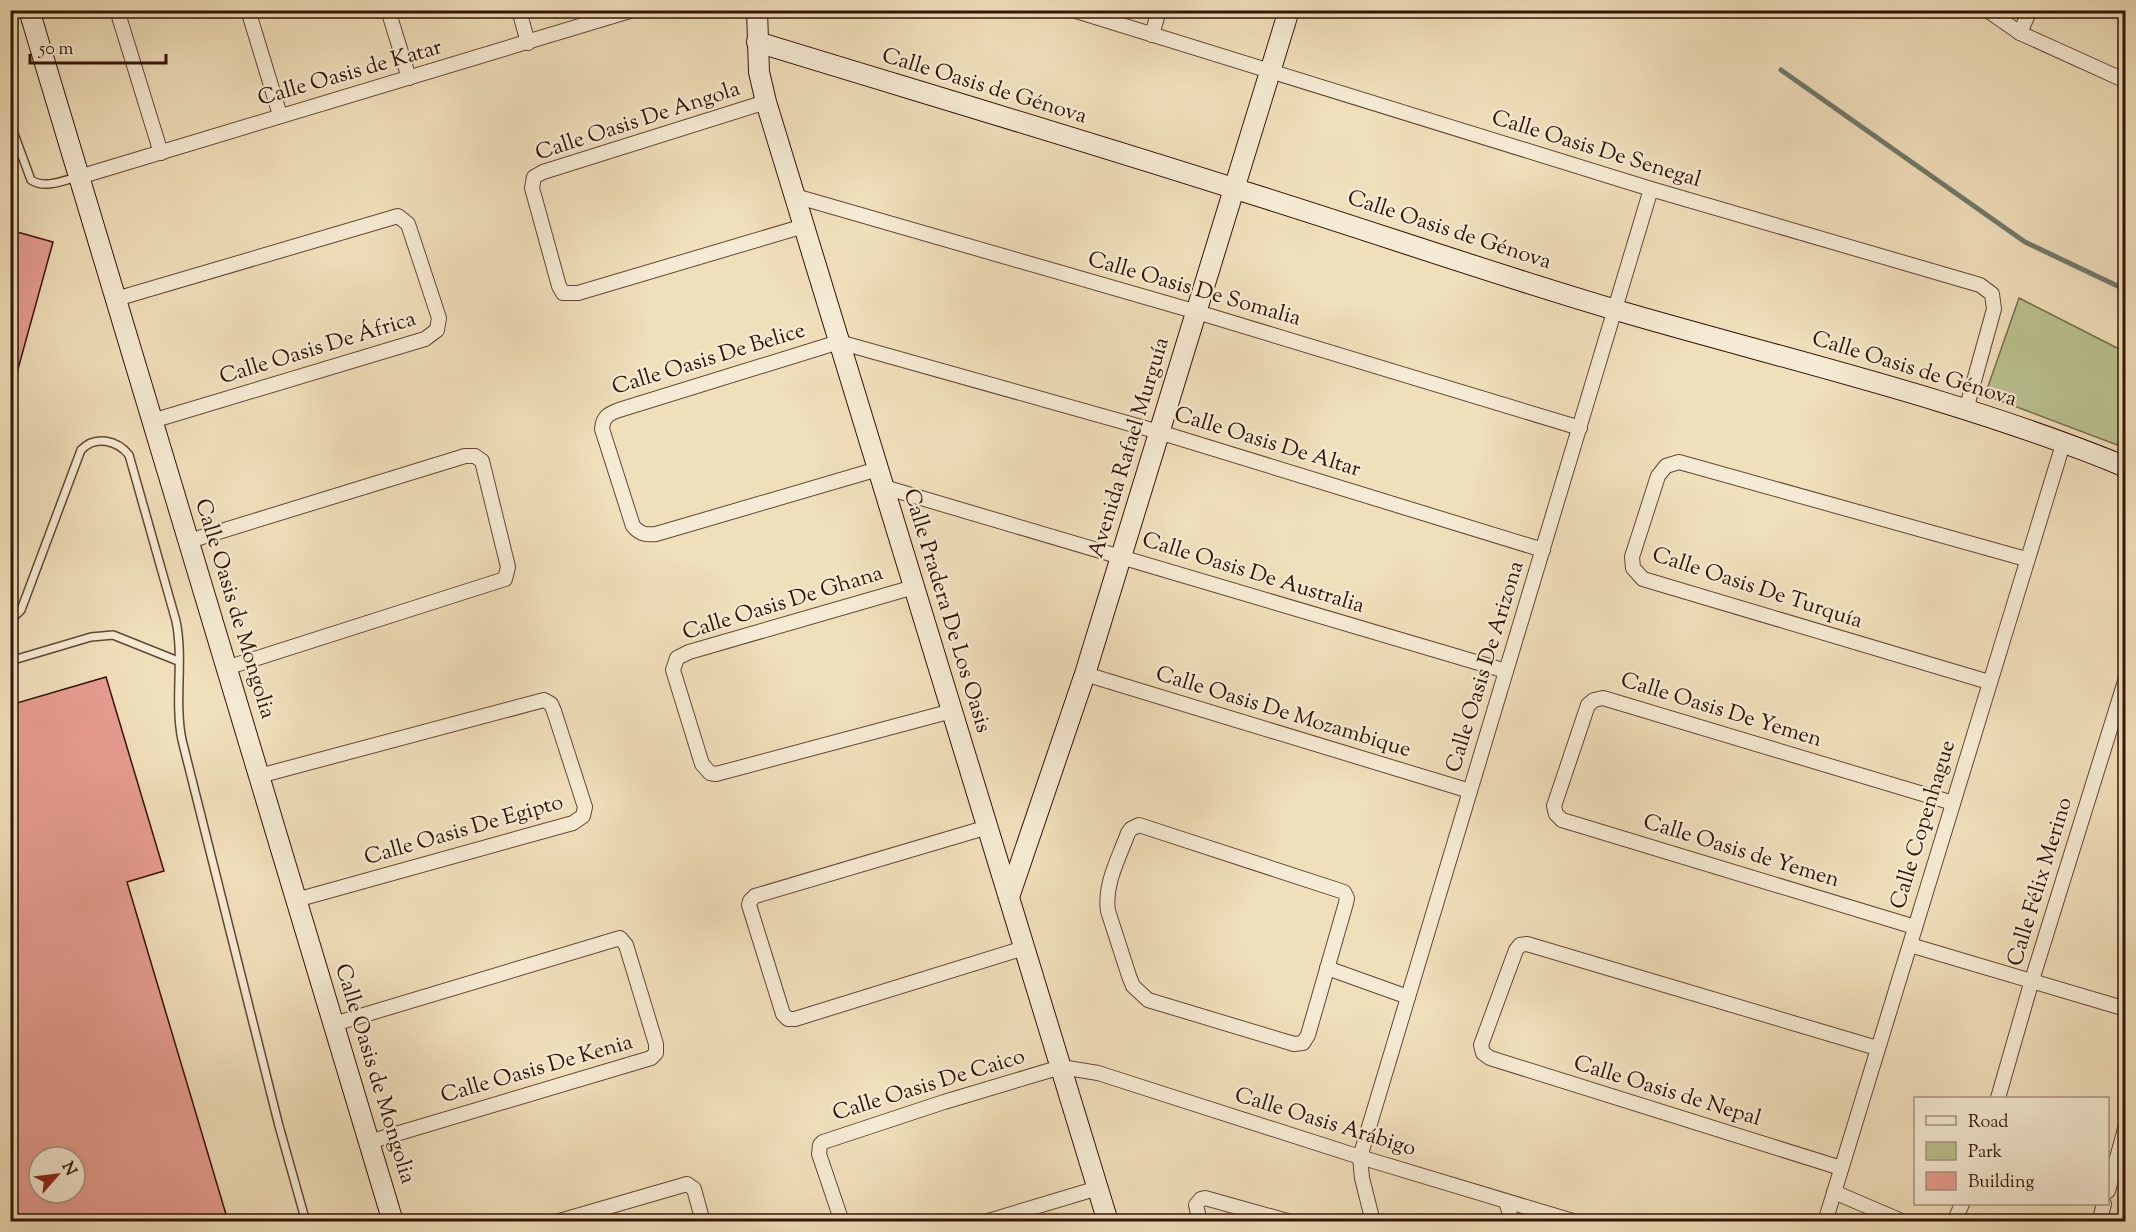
<svg xmlns="http://www.w3.org/2000/svg" width="2136" height="1232" viewBox="0 0 2136 1232" font-family="'Sorts Mill Goudy',serif">
	<style>
		.green { fill: #bac290; stroke: #766b4c; stroke-width: 1.5 }
		.lines { fill: none; stroke-linecap: round; stroke-linejoin: round }
		.stream { stroke: #71796b; stroke-width: 5 }
		.building { fill: #e79d91; stroke: #321407; stroke-width: 1.5; fill-rule: evenodd }
		.lane-casing { stroke: #624734; stroke-width: 10 }
		.street-casing { stroke: #624734; stroke-width: 16 }
		.secondary-casing { stroke: #321407; stroke-width: 22 }
		.lane { stroke: #f5ead3; stroke-width: 7 }
		.street { stroke: #f5ead3; stroke-width: 14 }
		.secondary { stroke: #f5ead3; stroke-width: 20 }
		.labels { text-anchor: middle; dominant-baseline: central; stroke-width: 4.5; stroke-linejoin: round; paint-order: stroke }
		.street-label { font-size: 22px; fill: #321407; stroke: #f5ead3 }
	</style>
	<rect width="100%" height="100%" fill="#f0dfbb"/>
	<filter id="stains"><feTurbulence type="fractalNoise" baseFrequency=".00333" numOctaves="4"/><feColorMatrix values="0 0 0 0 .2 0 0 0 0 .09 0 0 0 0 .02 0 0 0 .5 -.17"/></filter>
	<radialGradient id="worn" r=".72"><stop offset=".6" stop-color="#630" stop-opacity="0"/><stop offset="1" stop-color="#630" stop-opacity=".3"/></radialGradient>
	<!-- green -->
	<path class="green" d="M2019 298 2125 352V448L1985 395Z"/>
	<g class="lines">
		<!-- stream -->
		<path class="stream" d="M1781 70 2025 242 2126 290"/>
	</g>
	<!-- building -->
	<g class="building">
		<path d="M10 230 53 242 15 380 10 379Z"/>
		<path d="M106 677 164 871 127 882 228 1221H10V705ZM39 1157H75V1193H39Z"/>
	</g>
	<g class="lines">
		<defs>
			<g id="lane">
				<path d="M10 123 31 180C44 189 63 181 77 177"/>
				<path d="M10 621 21 610 81 450C95 435 117 440 129 455L176 621C184 660 174 701 182 740L279 1126 306 1222"/>
				<path d="M10 661 91 637 113 635 178 661"/>
			</g>
			<g id="street">
				<path d="M117 10 161 153"/>
				<path d="M248 10 280 115"/>
				<path d="M388 10 409 78"/>
				<path d="M519 10 528 43"/>
				<path d="M1073 10 1651 189 1980 285 1992 294 1994 309 1966 410"/>
				<path d="M1987 10 2020 33 2126 81"/>
				<path d="M2020 33 2030 10"/>
				<path d="M1152 35 1159 10"/>
				<path d="M766 102 543 172 534 177 532 188 559 286 563 293H578L804 226"/>
				<path d="M79 177 633 10"/>
				<path d="M795 196 1197 312 1580 428"/>
				<path d="M116 299 398 216 408 224 439 318 437 330 425 339 152 421"/>
				<path d="M878 469 656 534C645 535 640 534 633 526L602 429C603 417 608 414 619 410L839 342 1159 432 1543 550"/>
				<path d="M884 487 1506 671"/>
				<path d="M189 541 465 456H475L482 461 508 567 505 579 226 668"/>
				<path d="M914 587 689 652 677 658 673 670 702 764 710 773 716 774 952 711"/>
				<path d="M1085 674 1470 791"/>
				<path d="M1989 682 1643 579 1633 568 1632 557 1658 476 1666 466 1679 462 2026 559"/>
				<path d="M259 776 544 700 551 704 554 711 585 807 583 816 573 823 296 900"/>
				<path d="M1139 825 1344 892 1347 898 1346 903 1308 1035 1303 1043 1294 1044 1148 1000 1133 986 1129 976 1108 911C1104 884 1119 858 1128 833L1131 829Z"/>
				<path d="M988 827 755 896 750 901 749 905 783 1014 788 1019H795L1024 948"/>
				<path d="M1915 927 1562 820 1556 814 1554 806 1588 705 1594 700 1603 698 1953 803"/>
				<path d="M1910 945 2126 1009"/>
				<path d="M1327 968 1408 997"/>
				<path d="M334 1024 620 938 626 945 656 1044V1053L651 1058 369 1142"/>
				<path d="M1998 1098 2032 980 2126 678"/>
				<path d="M1841 1168 1490 1058 1483 1053 1481 1045 1516 950 1520 945 1527 944 1877 1048"/>
				<path d="M2108 1191 2126 1125"/>
				<path d="M1834 1192 1904 1222"/>
				<path d="M1506 1201 1512 1222"/>
				<path d="M556 1222 687 1184 694 1189 703 1222"/>
				<path d="M842 1222 819 1154 820 1145 823 1142 944 1102 1061 1067 1098 1073 1360 1157 1576 1222"/>
				<path d="M985 1222 1098 1188"/>
				<path d="M1200 1222 1196 1205 1201 1199 1205 1198 1291 1222"/>
				<path d="M1373 1222 1362 1178 1360 1157 1651 189"/>
				<path d="M1825 1222 2064 441"/>
				<path d="M1954 1222 1962 1204"/>
				<path d="M2099 1222 2104 1204"/>
			</g>
			<g id="secondary">
				<path d="M29 10 393 1222"/>
				<path d="M757 10 759 72 766 102 1108 1222"/>
				<path d="M757 42C917 91 1079 139 1239 190 1365 229 1490 273 1616 310 1787 360 1961 399 2126 467"/>
				<path d="M1009 897 1085 674 1289 10"/>
			</g>
		</defs>
		<!-- lane casing -->
		<use href="#lane" class="lane-casing"/>
		<!-- street casing -->
		<use href="#street" class="street-casing"/>
		<!-- secondary casing -->
		<use href="#secondary" class="secondary-casing"/>
		<!-- lane -->
		<use href="#lane" class="lane"/>
		<!-- street -->
		<use href="#street" class="street"/>
		<!-- secondary -->
		<use href="#secondary" class="secondary"/>
	</g>
	<g class="labels">
		<!-- street labels -->
		<g class="street-label">
			<text transform="translate(350 74) rotate(-16)">Calle Oasis de Katar</text>
			<text transform="translate(984 87) rotate(17)">Calle Oasis de Génova</text>
			<text transform="translate(638 122) rotate(-18)">Calle Oasis De Angola</text>
			<text transform="translate(1596 150) rotate(17)">Calle Oasis De Senegal</text>
			<text transform="translate(1449 231) rotate(18)">Calle Oasis de Génova</text>
			<text transform="translate(1194 290) rotate(16)">Calle Oasis De Somalia</text>
			<text transform="translate(318 349) rotate(-17)">Calle Oasis De África</text>
			<text transform="translate(709 360) rotate(-17)">Calle Oasis De Belice</text>
			<text transform="translate(1914 370) rotate(17)">Calle Oasis de Génova</text>
			<text transform="translate(1267 443) rotate(17)">Calle Oasis De Altar</text>
			<text transform="translate(1130 448) rotate(-73)">Avenida Rafael Murguía</text>
			<text transform="translate(1253 574) rotate(17)">Calle Oasis De Australia</text>
			<text transform="translate(1757 589) rotate(18)">Calle Oasis De Turquía</text>
			<text transform="translate(783 604) rotate(-17)">Calle Oasis De Ghana</text>
			<text transform="translate(234 609) rotate(73)">Calle Oasis de Mongolia</text>
			<text transform="translate(946 611) rotate(73)">Calle Pradera De Los Oasis</text>
			<text transform="translate(1486 667) rotate(-73)">Calle Oasis De Arizona</text>
			<text transform="translate(1721 711) rotate(17)">Calle Oasis De Yemen</text>
			<text transform="translate(1283 713) rotate(17)">Calle Oasis De Mozambique</text>
			<text transform="translate(1924 825) rotate(-73)">Calle Copenhague</text>
			<text transform="translate(464 831) rotate(-16)">Calle Oasis De Egipto</text>
			<text transform="translate(1741 852) rotate(17)">Calle Oasis de Yemen</text>
			<text transform="translate(2041 882) rotate(-73)">Calle Félix Merino</text>
			<text transform="translate(537 1070) rotate(-16)">Calle Oasis De Kenia</text>
			<text transform="translate(374 1074) rotate(73)">Calle Oasis de Mongolia</text>
			<text transform="translate(929 1086) rotate(-17)">Calle Oasis De Caico</text>
			<text transform="translate(1667 1092) rotate(17)">Calle Oasis de Nepal</text>
			<text transform="translate(1325 1123) rotate(17)">Calle Oasis Arábigo</text>
		</g>
	</g>
	<!-- margin -->
	<rect width="2136" height="1232" fill="none" stroke="#f0dfbb" stroke-width="36"/>
	<rect x="12" y="12" width="2112" height="1208" fill="none" stroke="#321407" stroke-width="3"/>
	<rect x="18" y="18" width="2100" height="1196" fill="none" stroke="#321407" stroke-width="1.5"/>
	<!-- legend -->
	<rect x="1914" y="1097" width="195" height="108" fill="#f5ead3" stroke="#a79481" stroke-width="1.5"/>
	<rect x="1926" y="1116" width="30" height="9" fill="#f5ead3" stroke="#a79481" stroke-width="1.5"/>
	<text x="1968" y="1127" font-size="18" fill="#321407">Road</text>
	<rect x="1926" y="1142" width="30" height="18" fill="#bac290" stroke="#a79481" stroke-width="1.5"/>
	<text x="1968" y="1157" font-size="18" fill="#321407">Park</text>
	<rect x="1926" y="1172" width="30" height="18" fill="#e79d91" stroke="#a79481" stroke-width="1.5"/>
	<text x="1968" y="1187" font-size="18" fill="#321407">Building</text>
	<!-- north arrow -->
	<g transform="translate(57 1175) rotate(62)"><circle r="28" fill="#f5ead3" stroke="#a79481" stroke-width="1.5"/>
	<path d="M0-4.5L10 22L0 15L-10 22Z" fill="#8f2418"/>
	<text y="-9" font-size="16" font-weight="bold" text-anchor="middle" fill="#321407">N</text>
	</g>
	<!-- scale -->
	<path d="M30 54v9h136v-9" fill="none" stroke="#321407" stroke-width="3"/>
	<text x="39" y="54" font-size="18" fill="#321407" stroke="#f5ead3" stroke-width="4.5" paint-order="stroke">50 m</text>
	<rect width="100%" height="100%" filter="url(#stains)"/>
	<rect width="100%" height="100%" fill="url(#worn)"/>
</svg>
